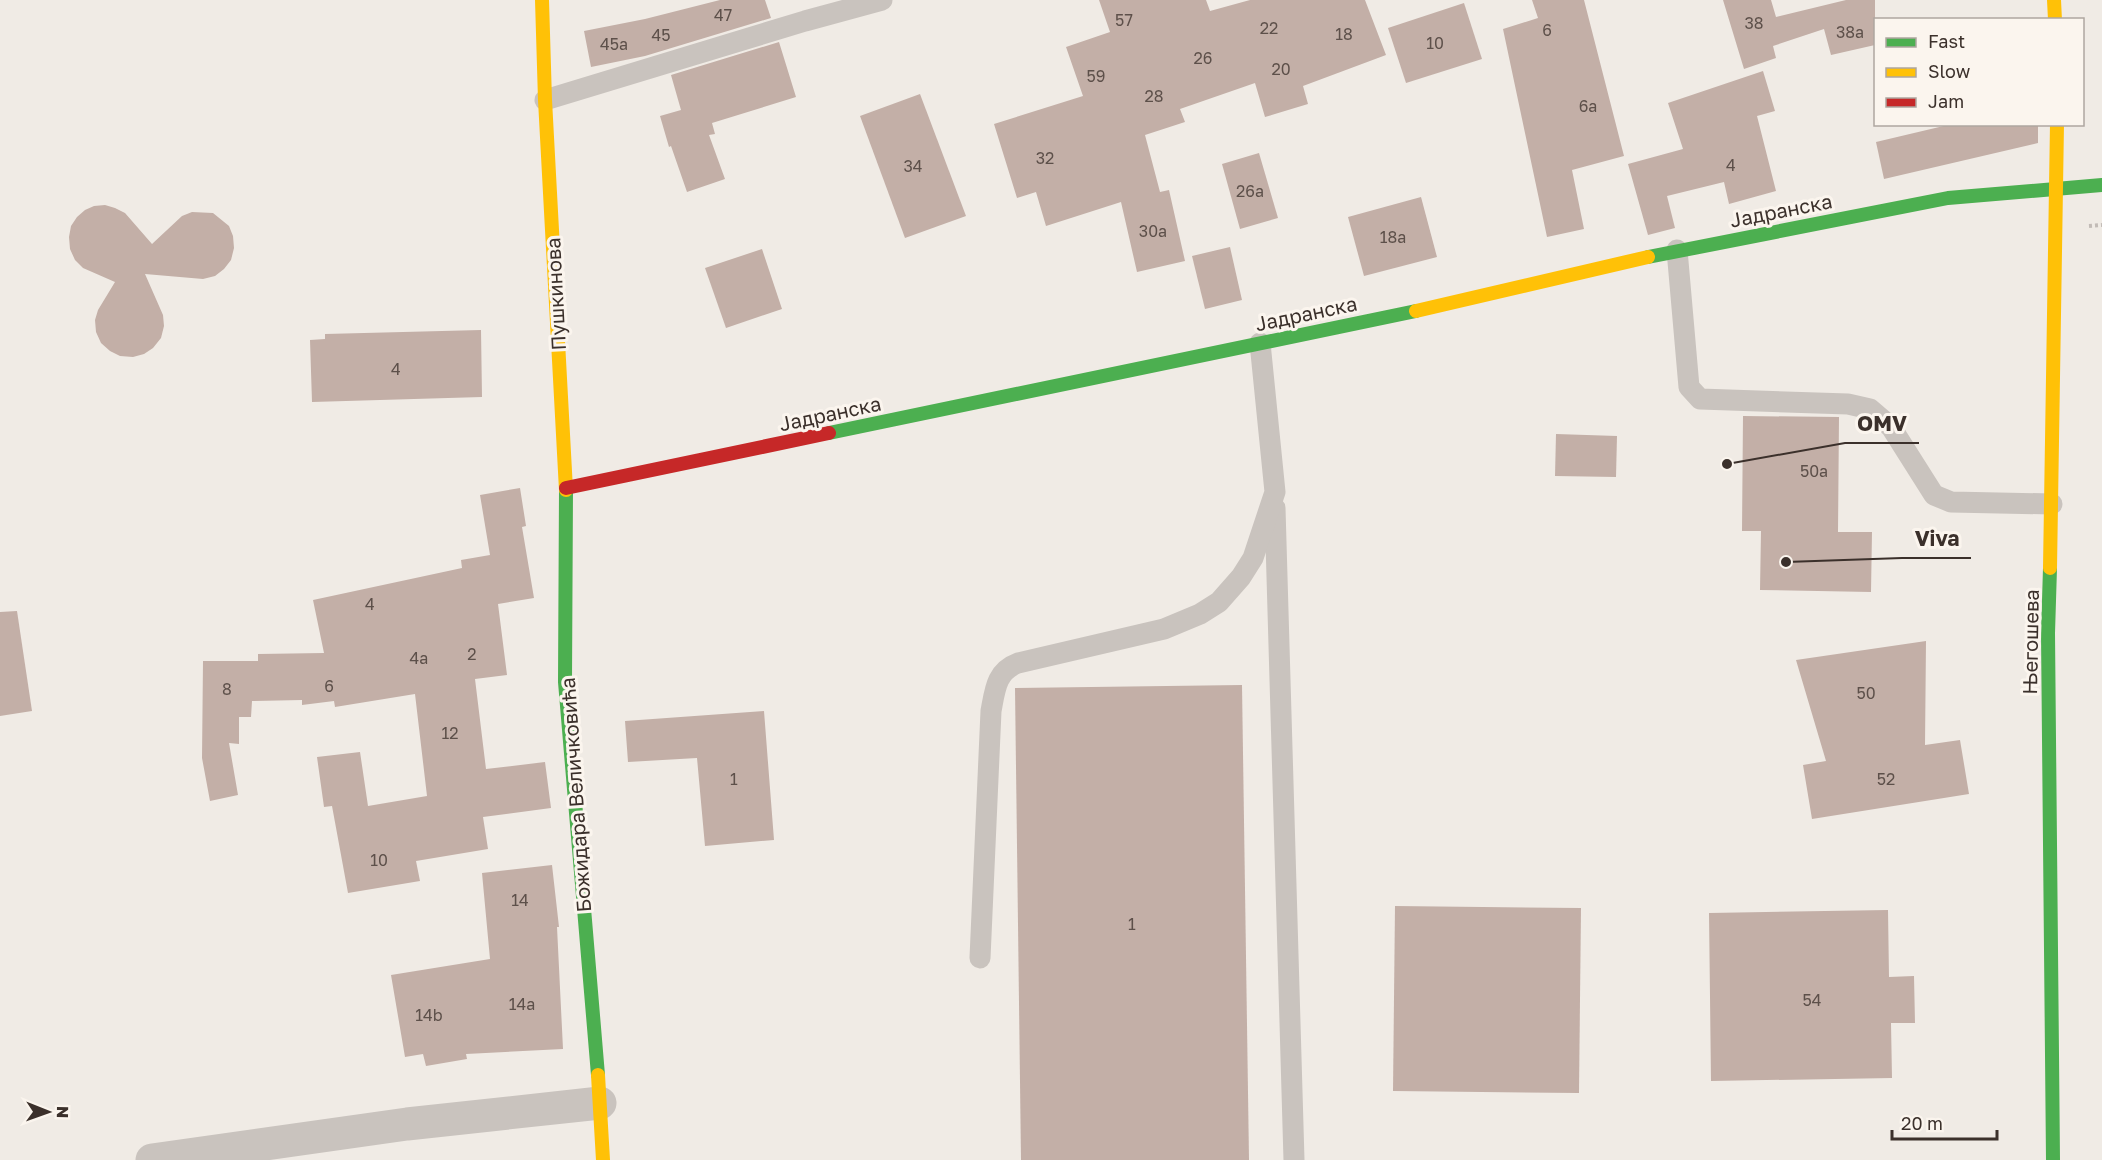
<svg xmlns="http://www.w3.org/2000/svg" width="2102" height="1160" viewBox="0 0 2102 1160" font-family="'Golos Text',sans-serif">
	<style>
		.building { fill: #c3afa7 }
		.lines { fill: none; stroke-linecap: round; stroke-linejoin: round }
		.path { stroke: #c2bbb6; stroke-width: 4; stroke-dasharray: 3 3; stroke-linecap: butt }
		.lane { stroke: #c9c3be; stroke-width: 21 }
		.street { stroke: #c9c3be; stroke-width: 33 }
		.fast { stroke: #4caf50; stroke-width: 14 }
		.slow { stroke: #ffc107; stroke-width: 14 }
		.jam { stroke: #c62828; stroke-width: 14 }
		.labels { text-anchor: middle; dominant-baseline: central; stroke-width: 6; stroke-linejoin: round; paint-order: stroke }
		.number-label { font-size: 16px; fill: #5d504a }
		.street-label { font-size: 20px; fill: #3b302b; stroke: #fbf5ee }
		.leader { fill: none; stroke: #3b302b; stroke-width: 2 }
		.callout-dot { fill: #3b302b; stroke: #fbf5ee; stroke-width: 2 }
		.callout-label { font-size: 21px; text-anchor: middle; font-weight: bold; fill: #3b302b; stroke: #fbf5ee; stroke-width: 6; stroke-linejoin: round; paint-order: stroke }
	</style>
	<rect width="100%" height="100%" fill="#f0ebe5"/>
	<!-- building -->
	<g class="building">
		<path d="M720 0H765L771 18 645 56 591 67 584 31 645 19Z"/>
		<path d="M1099 0H1206L1210 11 1250 0H1365L1386 55 1303 86 1308 104 1265 117 1255 83 1180 109 1185 122 1145 135 1160 192 1169 190 1185 261 1137 272 1121 202 1046 226 1036 192 1017 198 994 124 1083 96 1066 47 1110 32Z"/>
		<path d="M1532 0H1584L1624 156 1572 170 1584 229 1547 237 1503 29 1538 18Z"/>
		<path d="M1723 0H1771L1776 17 1846 0H1875V45L1831 55 1824 29 1773 46 1776 58 1744 69Z"/>
		<path d="M1464 3 1482 59 1406 83 1388 28Z"/>
		<path d="M779 42 796 97 712 123 715 134 709 135 725 179 687 192 671 146 669 147 660 116 681 110 671 75Z"/>
		<path d="M1763 71 1775 111 1757 116 1776 191 1729 204 1724 182 1667 196 1675 228 1648 235 1628 164 1683 149 1668 103Z"/>
		<path d="M920 94 966 216 905 238 860 116Z"/>
		<path d="M1952 124H2038V143L1884 179 1876 142Z"/>
		<path d="M1259 153 1278 218 1240 229 1222 164Z"/>
		<path d="M1421 197 1437 257 1364 276 1348 217Z"/>
		<path d="M105 205 115 208 125 213 152 244 182 216 192 212 213 213 229 226 233 236 234 248 231 260 224 269 215 276 203 279 145 274 163 315 164 326 161 338 153 348 144 354 133 357 120 356 110 351 101 343 96 332 95 320 98 310 115 282 83 268 75 260 70 249 69 237 71 226 77 217 85 210 94 206Z"/>
		<path d="M1230 247 1242 300 1205 309 1192 256Z"/>
		<path d="M762 249 782 309 726 328 705 268Z"/>
		<path d="M481 330 482 397 312 402 310 340 325 339V334Z"/>
		<path d="M1743 416 1839 417 1838 532H1872L1871 592 1760 590 1761 531H1742Z"/>
		<path d="M1556 434 1617 436 1616 477 1555 476Z"/>
		<path d="M520 488 526 526 522 527 534 598 498 604 507 675 475 679 486 769 545 762 551 808 483 817 488 849 416 861 420 881 348 893 332 806 324 807 317 757 360 752 368 806 427 796 415 694 335 707 334 701 302 705V700L252 701 251 717H239V744L229 743 238 795 210 801 202 758 203 661H258V654L324 653 313 600 462 568 461 560 490 555 480 495Z"/>
		<path d="M17 611 32 711 0 716V612Z"/>
		<path d="M1926 641 1925 745 1960 740 1969 794 1812 819 1803 765 1826 761 1796 660Z"/>
		<path d="M1242 685 1249 1160H1021L1015 688Z"/>
		<path d="M764 711 774 840 705 846 697 758 628 762 625 721Z"/>
		<path d="M552 865 559 927H557L563 1049 466 1054 467 1059 426 1066 423 1054 405 1057 391 975 490 959 482 873Z"/>
		<path d="M1395 906 1581 908 1579 1093 1393 1091Z"/>
		<path d="M1888 910 1889 977 1914 976 1915 1023H1891L1892 1078 1711 1081 1709 913Z"/>
	</g>
	<g class="lines">
		<!-- path -->
		<path class="path" d="M2089 226 2102 225"/>
		<!-- lane -->
		<g class="lane">
			<path d="M545 100 805 21 882 0"/>
			<path d="M1677 250 1689 387 1700 399 1848 404 1870 409 1891 427 1934 495 1951 502 2052 504"/>
			<path d="M1275 508 1294 1160"/>
			<path d="M980 958 991 711C995 690 996 671 1018 663L1164 629 1200 614 1219 602 1241 577 1253 558 1275 492 1260 343"/>
		</g>
		<!-- street -->
		<path class="street" d="M152 1160 407 1124 600 1103"/>
		<!-- fast -->
		<g class="fast">
			<path d="M1648 257 1948 198 2102 185"/>
			<path d="M829 433 1416 311"/>
			<path d="M566 490 565 682 598 1075"/>
			<path d="M2050 568 2048 633 2053 1160"/>
		</g>
		<!-- slow -->
		<g class="slow">
			<path d="M542 0 545 100 566 490"/>
			<path d="M2054 0 2055 20"/>
			<path d="M1416 311 1648 257"/>
			<path d="M2050 568 2057 124"/>
			<path d="M598 1075 603 1160"/>
		</g>
		<!-- jam -->
		<path class="jam" d="M566 488 829 433"/>
	</g>
	<g class="labels">
		<!-- number labels -->
		<g class="number-label">
			<text x="723" y="15">47</text>
			<text x="1124" y="20">57</text>
			<text x="1754" y="23">38</text>
			<text x="1269" y="28">22</text>
			<text x="1547" y="30">6</text>
			<text x="1850" y="32">38a</text>
			<text x="1344" y="34">18</text>
			<text x="661" y="35">45</text>
			<text x="1435" y="43">10</text>
			<text x="614" y="44">45a</text>
			<text x="1203" y="58">26</text>
			<text x="1281" y="69">20</text>
			<text x="1096" y="76">59</text>
			<text x="1154" y="96">28</text>
			<text x="1588" y="106">6a</text>
			<text x="1045" y="158">32</text>
			<text x="1731" y="165">4</text>
			<text x="913" y="166">34</text>
			<text x="1250" y="191">26a</text>
			<text x="1153" y="231">30a</text>
			<text x="1393" y="237">18a</text>
			<text x="396" y="369">4</text>
			<text x="1814" y="471">50a</text>
			<text x="370" y="604">4</text>
			<text x="472" y="654">2</text>
			<text x="419" y="658">4a</text>
			<text x="329" y="686">6</text>
			<text x="227" y="689">8</text>
			<text x="1866" y="693">50</text>
			<text x="450" y="733">12</text>
			<text x="734" y="779">1</text>
			<text x="1886" y="779">52</text>
			<text x="379" y="860">10</text>
			<text x="520" y="900">14</text>
			<text x="1132" y="924">1</text>
			<text x="1812" y="1000">54</text>
			<text x="522" y="1004">14a</text>
			<text x="429" y="1015">14b</text>
		</g>
		<!-- street labels -->
		<g class="street-label">
			<text transform="translate(1781 210) rotate(-11)">Јадранска</text>
			<text transform="translate(555 294) rotate(-93)">Пушкинова</text>
			<text transform="translate(1306 313) rotate(-12)">Јадранска</text>
			<text transform="translate(830 413) rotate(-12)">Јадранска</text>
			<text transform="translate(2030 642) rotate(-89)">Његошева</text>
			<text transform="translate(575 795) rotate(-94)">Божидара Величковића</text>
		</g>
	</g>
	<!-- callouts -->
	<path class="leader" d="M1727 464L1845 443H1919M1786 562L1902 558H1971"/>
	<g class="callout-dot">
		<circle cx="1727" cy="464" r="6"/>
		<circle cx="1786" cy="562" r="6"/>
	</g>
	<g class="callout-label">
		<text x="1882" y="431">OMV</text>
		<text x="1937" y="546">Viva</text>
	</g>
	<!-- legend -->
	<rect x="1874" y="18" width="210" height="108" fill="#fbf5ee" stroke="#aea6a0" stroke-width="1.5"/>
	<rect x="1886" y="38" width="30" height="9" fill="#4caf50" stroke="#aea6a0" stroke-width="1.5"/>
	<text x="1928" y="48" font-size="18" fill="#3b302b">Fast</text>
	<rect x="1886" y="68" width="30" height="9" fill="#ffc107" stroke="#aea6a0" stroke-width="1.5"/>
	<text x="1928" y="78" font-size="18" fill="#3b302b">Slow</text>
	<rect x="1886" y="98" width="30" height="9" fill="#c62828" stroke="#aea6a0" stroke-width="1.5"/>
	<text x="1928" y="108" font-size="18" fill="#3b302b">Jam</text>
	<!-- north arrow -->
	<g transform="translate(48 1112) rotate(91)" stroke="#fbf5ee" stroke-width="4.5" paint-order="stroke">
	<path d="M0-4.5L10 22L0 15L-10 22Z" fill="#3b302b"/>
	<text y="-9" font-size="16" font-weight="bold" text-anchor="middle" fill="#3b302b">N</text>
	</g>
	<!-- scale -->
	<path d="M1892 1130v9h105v-9" fill="none" stroke="#3b302b" stroke-width="3"/>
	<text x="1901" y="1130" font-size="18" fill="#3b302b" stroke="#fbf5ee" stroke-width="4.5" paint-order="stroke">20 m</text>
</svg>
